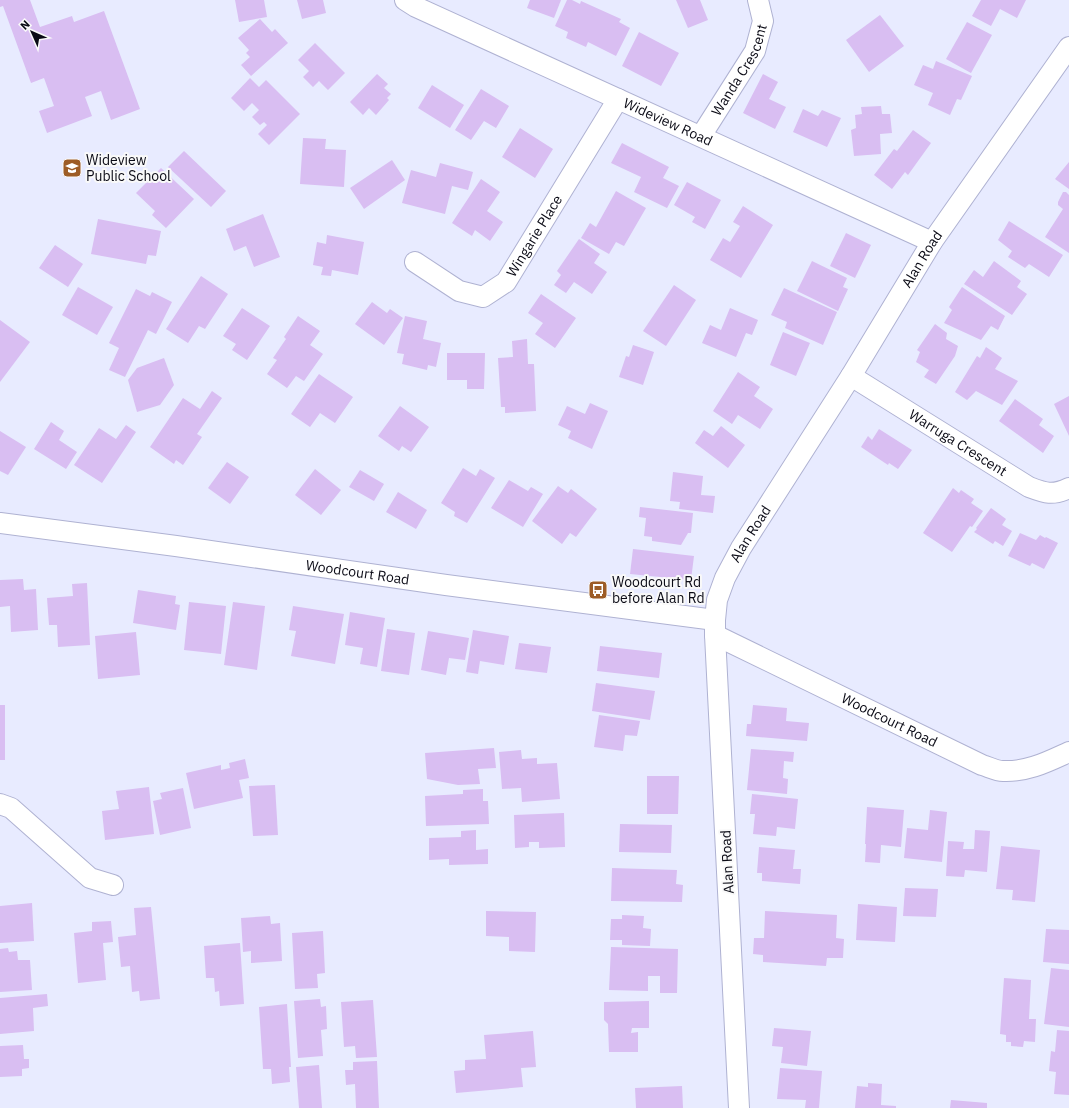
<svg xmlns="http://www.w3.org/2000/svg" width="1069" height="1108" viewBox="0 0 1069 1108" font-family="'IBM Plex Sans',sans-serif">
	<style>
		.building { fill: #d9bef2 }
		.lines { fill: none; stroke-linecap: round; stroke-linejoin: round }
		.minor-casing { stroke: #afb2d2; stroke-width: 22 }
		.minor { stroke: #fff; stroke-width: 20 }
		.labels { text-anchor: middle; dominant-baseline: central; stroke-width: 4; stroke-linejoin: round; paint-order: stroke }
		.street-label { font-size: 14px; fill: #0a0a15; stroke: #f9f9f9 }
		.poi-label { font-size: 14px; fill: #0a0a15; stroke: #f9f9f9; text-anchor: start }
	</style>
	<rect width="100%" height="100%" fill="#e8ebff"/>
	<!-- building -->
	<g class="building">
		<path d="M0 0H30L40 27 72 16 74 22 104 11 140 109 111 120 101 91 85 97 92 116 47 133 39 111 54 106 44 78 31 83 3 6 0 7Z"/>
		<path d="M235 0H264L267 17 239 22Z"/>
		<path d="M297 0H323L326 13 302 19Z"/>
		<path d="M530 0H561L554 18 527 8Z"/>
		<path d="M567 0H572L580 4 581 1 621 19 619 22 630 28 616 56 588 42 586 47 566 38 568 32 555 26Z"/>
		<path d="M676 0H700L708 20 688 28Z"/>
		<path d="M981 0H1026L1017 18 1000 9 991 26 972 16Z"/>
		<path d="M880 15 904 46 869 72 846 40Z"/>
		<path d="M260 19 272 32 275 29 288 43 251 76 241 65 250 57 246 53 249 50 238 38Z"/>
		<path d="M967 22 992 35 971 73 946 59Z"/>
		<path d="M639 32 679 53 661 86 622 66Z"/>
		<path d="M315 43 345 73 328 90 319 81 313 87 303 77 309 71 298 60Z"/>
		<path d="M936 61 972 76 961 100 957 99 950 115 928 105 933 93 914 85 923 65 933 69Z"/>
		<path d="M377 74 388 84 384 88 391 94 387 98 389 100 376 115 369 108 363 115 350 102Z"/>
		<path d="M763 74 778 82 769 99 786 107 775 129 743 113Z"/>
		<path d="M250 78 259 87 266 80 300 114 269 145 258 134 267 125 264 122 260 125 252 117 259 110 252 103 244 111 231 98Z"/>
		<path d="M432 85 464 105 450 128 418 108Z"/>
		<path d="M481 89 509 106 496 128 484 121 471 140 455 130Z"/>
		<path d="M881 106 882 114H890L892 133 880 134 881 154 854 156 851 130 856 128 855 115 862 114 861 107Z"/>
		<path d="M803 109 818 116 822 110 841 118 827 147 793 132Z"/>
		<path d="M520 128 553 149 535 178 502 157Z"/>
		<path d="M913 130 931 143 908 175 905 172 892 189 874 175 894 149 897 151Z"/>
		<path d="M303 138 326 139 325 149 346 150 344 187 300 184Z"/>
		<path d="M622 143 669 167 663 178 679 186 667 208 634 192 641 177 611 163Z"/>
		<path d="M184 151 226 191 211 207 168 167Z"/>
		<path d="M392 160 405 180 364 209 350 188Z"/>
		<path d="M1069 162V189L1055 179Z"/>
		<path d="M440 163 473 172 468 190 452 186 445 214 402 203 411 170 436 177Z"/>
		<path d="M161 168 194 199 166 228 152 215 155 211 136 193Z"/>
		<path d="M481 179 500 192 487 211 503 222 490 241 475 230 472 236 452 223Z"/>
		<path d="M687 182 721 200 705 229 692 222 695 217 674 205Z"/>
		<path d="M616 191 646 208 624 246 616 242 609 254 581 238 590 223 596 227Z"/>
		<path d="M1063 192H1066L1069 195V253L1045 237 1063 209 1058 205V202Z"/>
		<path d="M743 206 773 225 741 278 710 260 723 238 730 242 740 226 733 222Z"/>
		<path d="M263 214 280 257 254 267 246 246 234 251 226 229Z"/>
		<path d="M98 219 161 231 156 256 148 255 146 264 91 254Z"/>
		<path d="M1009 221 1063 255 1049 277 1029 264 1025 268 1008 257 1012 251 998 240Z"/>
		<path d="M846 233 871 245 855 278 830 266Z"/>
		<path d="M327 235 364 242 358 275 332 270 331 276 321 275 323 267 313 265 317 242 326 244Z"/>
		<path d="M579 239 600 254 594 263 607 272 592 294 574 282 566 293 554 285 561 275 557 271Z"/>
		<path d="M55 245 83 264 68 287 39 268Z"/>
		<path d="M812 261 847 278 843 287 848 289 838 311 797 291Z"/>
		<path d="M994 261 1021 281 1017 287 1027 294 1012 315 964 284 974 270 983 277Z"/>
		<path d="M201 276 228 294 205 329 199 326 188 343 166 329Z"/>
		<path d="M674 285 696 300 666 346 643 331Z"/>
		<path d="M78 287 113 307 97 335 62 315Z"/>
		<path d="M962 287 1005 316 998 330 991 326 981 340 944 323 952 310 949 307Z"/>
		<path d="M784 288 837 312 823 345 785 328 787 322 771 315Z"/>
		<path d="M136 289 150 296 152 292 172 302 156 334 148 330 125 377 109 370 119 348 109 343Z"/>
		<path d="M541 294 576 318 555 348 535 334 543 323 528 313Z"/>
		<path d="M372 302 387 313 390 309 403 318 384 345 355 324Z"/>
		<path d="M242 308 270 326 247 360 232 350 236 344 223 336Z"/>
		<path d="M730 308 758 320 752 335 746 333 736 357 702 343 710 325 721 330Z"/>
		<path d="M298 316 320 331 310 345 323 354 304 381 296 376 287 388 267 374 277 360 273 358 286 339 284 337Z"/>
		<path d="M405 316 427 321 423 339 441 343 436 367 428 365 427 370 402 364 404 354 397 353Z"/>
		<path d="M0 320 30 342 0 382Z"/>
		<path d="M935 324 947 333 946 339 958 346 955 356 936 384 924 377 929 370 916 362 920 352 917 350Z"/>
		<path d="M783 332 810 343 796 376 770 365Z"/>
		<path d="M527 339 528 364H534L536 411 505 413V407H501L498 358 513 357 512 341Z"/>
		<path d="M633 345 654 352 643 385 619 377 626 356 629 357Z"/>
		<path d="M986 347 1002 358 995 369 1018 381 1002 405 976 391 967 400 955 392 977 356 980 358Z"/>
		<path d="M447 353H485L484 389H467V380H447Z"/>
		<path d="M164 358 174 385 160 405 137 412 128 380 137 368Z"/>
		<path d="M738 372 760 387 754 396 773 409 760 429 738 415 732 424 713 411Z"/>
		<path d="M319 374 353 397 335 423 320 413 310 427 291 414Z"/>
		<path d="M212 391 222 398 197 434 202 437 183 465 176 460 174 464 150 447 183 398 200 409Z"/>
		<path d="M1069 396V436L1054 404Z"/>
		<path d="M1015 399 1043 419 1039 425 1054 436 1043 453 999 421Z"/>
		<path d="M590 403 608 411 592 449 568 438 571 431 558 425 567 406 585 414Z"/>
		<path d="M400 406 429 427 411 452 402 446 399 451 378 436Z"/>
		<path d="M51 422 64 431 59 440 77 452 66 469 34 449Z"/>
		<path d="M126 425 136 432 102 483 74 465 99 428 116 439Z"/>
		<path d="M721 426 745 445 728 468 695 443 704 430 713 436Z"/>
		<path d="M879 429 912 450 898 469 889 463 888 465 861 447 868 436 872 440Z"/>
		<path d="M0 431 26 447 8 475 0 471Z"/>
		<path d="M227 462 249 477 230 504 208 488Z"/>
		<path d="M463 468 476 476 480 469 495 478 467 523 454 516 455 512 441 503Z"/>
		<path d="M315 469 341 490 321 515 295 495Z"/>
		<path d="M360 470 384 484 374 501 349 487Z"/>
		<path d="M673 472 703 476 701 495 715 496 713 513 679 509 680 502 670 501Z"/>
		<path d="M509 480 528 491 531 487 543 494 523 527 491 508Z"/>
		<path d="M558 486 568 493 571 489 597 509 576 537 570 533 562 544 532 521Z"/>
		<path d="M953 488 959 493 961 490 974 499 971 503 983 511 972 527 970 526 952 552 923 533Z"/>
		<path d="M398 492 427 510 416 529 386 512Z"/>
		<path d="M640 507 693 513 691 533H688L681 545 652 541V537L644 536 646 518 639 517Z"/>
		<path d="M991 508 1006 519 1002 525 1012 531 1003 546 995 541 993 544 974 532 977 529 976 528Z"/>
		<path d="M1020 533 1036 540 1040 535 1045 538 1046 537 1058 543 1044 569 1032 563 1030 566 1008 556Z"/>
		<path d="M633 549 694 556 691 580 630 574Z"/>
		<path d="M23 579 24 590 36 589 38 630 11 632 10 606 0 607V580Z"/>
		<path d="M87 583 90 645 58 647 57 625H49L47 598 73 596 72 584Z"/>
		<path d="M138 590 176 596 175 604 180 605 176 630 133 623Z"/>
		<path d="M189 602 226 606 221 654 184 650Z"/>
		<path d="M233 602 265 606 257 670 224 665Z"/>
		<path d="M293 606 344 614 335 664 291 656 296 631 289 630Z"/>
		<path d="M350 612 385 618 377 667 360 664 363 648 345 645Z"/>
		<path d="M387 629 415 633 409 675 381 671Z"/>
		<path d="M473 630 509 636 504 665 480 661 478 674 466 672Z"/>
		<path d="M428 631 469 638 465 660 449 658 446 675 421 670Z"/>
		<path d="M136 632 140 675 98 679 95 636Z"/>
		<path d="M519 643 551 647 547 673 515 669Z"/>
		<path d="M600 646 662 653 659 678 597 671Z"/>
		<path d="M596 683 655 691 650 720 592 711Z"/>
		<rect x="0" y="705" width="5" height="55"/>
		<path d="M753 705 787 708 786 721 809 723 807 741 746 736 747 724H751Z"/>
		<path d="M599 715 640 721 637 736 625 735 623 751 594 747Z"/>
		<path d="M494 748 496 768 478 769 480 784 458 785 427 779 425 753Z"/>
		<path d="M751 749 794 752 793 762 784 761 783 778 788 779 787 794 747 790Z"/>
		<path d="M521 750 522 759 537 758V764L557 763 560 799 522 802 521 788 502 789 499 752Z"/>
		<path d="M245 759 249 778 239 780 243 798 194 809 186 773 221 765V770L230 768 229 763Z"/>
		<path d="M647 776H679L678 814H647Z"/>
		<path d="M275 785 278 835 253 836 249 786Z"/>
		<path d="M149 787 154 834 105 840 102 811 119 809 116 791Z"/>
		<path d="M183 788 191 828 160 835 153 801 162 799 160 793Z"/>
		<path d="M483 789V801H488L489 824 426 826 425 796 463 794V790Z"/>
		<path d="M752 794 798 799 795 829 777 827 776 836 753 834 755 814H750Z"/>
		<path d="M867 807 904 810 901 847 881 845 880 863 865 862 866 844H865Z"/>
		<path d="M930 810 947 812 942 862 904 858 907 828 928 830Z"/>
		<path d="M564 813 565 847 539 848V842H529V847L515 848 514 815Z"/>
		<path d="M620 824 672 825 671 853 619 852Z"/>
		<path d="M476 830V850L488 849V864L449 865V859L429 860V838L461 837V831Z"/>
		<path d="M975 830 990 831 987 872 965 870 964 877 946 876 948 841 964 842 963 849H974Z"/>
		<path d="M1001 846 1040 850 1035 902 1012 900 1013 890 996 889Z"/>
		<path d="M759 847 795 850 793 869H801L800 884 762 881V873H757Z"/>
		<path d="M612 868 677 870 676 884 683 885 682 902 611 901Z"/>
		<path d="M905 888 938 889 936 917 903 916Z"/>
		<path d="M32 903 34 941 0 943V906Z"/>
		<path d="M858 904 897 907 895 942 856 940Z"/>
		<path d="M151 907 160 999 140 1001 139 991 132 992 130 966 121 967 118 937 136 935 134 908Z"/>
		<path d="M486 911 536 912 535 952 509 951V937L486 936Z"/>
		<path d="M765 911 837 915 836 938 844 939 843 958H827L826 966 763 962V955L753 954 754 938H764Z"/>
		<path d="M622 915 644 916 643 928 651 929 650 946 622 945V940H610L611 919H622Z"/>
		<path d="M270 916 271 924 280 923 282 961 251 963V951L243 952 241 918Z"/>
		<path d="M111 921 113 942 103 943 106 980 78 983 74 933 92 931V922Z"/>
		<path d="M1046 929 1069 930V964L1043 962Z"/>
		<path d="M323 931 325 973 317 974 318 988 295 989 292 933Z"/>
		<path d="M240 943 244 1004 220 1006 219 991 215 992 214 978H206L204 946Z"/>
		<path d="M611 947 678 949 677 993H660V976H648V991L609 990Z"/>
		<path d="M8 948 9 952 17 951 18 960H30L32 990 0 992V949Z"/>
		<path d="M1051 968 1069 970V1027L1044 1024Z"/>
		<path d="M1004 978 1031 980 1029 1019H1036L1035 1042 1024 1041 1023 1047 1011 1046V1042H1006V1035L1000 1034Z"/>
		<path d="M47 994 48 1006 33 1008 34 1031 0 1034V998Z"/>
		<path d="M320 999 321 1007 326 1006 327 1029 321 1030 323 1056 298 1058 294 1001Z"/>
		<path d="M373 1000 377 1057 356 1058 355 1046 344 1047 341 1002Z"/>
		<path d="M649 1001V1028H632L631 1033 638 1032V1052H609L608 1024 604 1020V1002Z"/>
		<path d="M287 1004 291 1067H289L290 1082 272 1084 271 1069H263L259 1007Z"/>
		<path d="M774 1028 811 1031 807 1066 781 1063 783 1047 772 1046Z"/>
		<path d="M1057 1030 1069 1031V1095L1054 1094 1056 1072 1049 1071 1051 1051 1055 1052Z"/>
		<path d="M533 1031 536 1067 521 1068 523 1087 456 1093 454 1071 465 1070V1060L486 1059 484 1035Z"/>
		<path d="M23 1045 24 1059H29V1068L22 1069V1076L0 1077V1046Z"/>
		<path d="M377 1061 379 1108H356L355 1084 346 1085 345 1070H353V1062Z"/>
		<path d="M319 1065 322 1108H299L296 1067Z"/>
		<path d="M780 1068 822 1071 819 1108H805L806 1100 777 1099Z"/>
		<path d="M868 1083 882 1084 881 1105 896 1106V1108H855L857 1086 868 1087Z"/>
		<path d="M682 1086 683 1108H636L635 1088Z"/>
		<path d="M951 1100 987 1103V1108H950Z"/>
	</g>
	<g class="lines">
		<defs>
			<g id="minor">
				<path id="s1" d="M405 0 416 7 932 242"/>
				<path id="s2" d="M701 136 755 51 763 21 758 0"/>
				<path id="s3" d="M415 262 459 291 483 297 506 282 618 99"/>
				<path id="s4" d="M851 376 1029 487C1045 493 1052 496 1069 488"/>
				<path id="s5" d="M0 523 176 546 446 585 715 620"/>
				<path id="s6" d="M715 635 982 765C989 767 996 771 1003 771 1028 772 1047 762 1069 752"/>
				<path d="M0 804 11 808 90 878 113 885"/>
				<path id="s7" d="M739 1108 715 635V620L717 600 725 578 741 548 851 376 932 242 1069 47"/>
			</g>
		</defs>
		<!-- minor casing -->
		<use href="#minor" class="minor-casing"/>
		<!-- minor -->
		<use href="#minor" class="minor"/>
	</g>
	<!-- icons -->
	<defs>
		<symbol id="school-square" viewBox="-11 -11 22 22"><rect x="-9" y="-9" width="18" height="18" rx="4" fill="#9d5c26" stroke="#f9f9f9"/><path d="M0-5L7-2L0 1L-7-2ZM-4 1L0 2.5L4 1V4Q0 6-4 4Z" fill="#fff"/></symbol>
		<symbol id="bus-square" viewBox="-11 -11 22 22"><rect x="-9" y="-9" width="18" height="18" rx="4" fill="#9d5c26" stroke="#f9f9f9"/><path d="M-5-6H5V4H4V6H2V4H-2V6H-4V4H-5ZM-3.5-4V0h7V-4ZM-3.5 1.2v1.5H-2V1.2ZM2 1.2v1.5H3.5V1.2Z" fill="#fff"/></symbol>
	</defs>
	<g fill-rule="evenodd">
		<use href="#school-square" x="61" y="157" width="22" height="22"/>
		<use href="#bus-square" x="587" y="579" width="22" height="22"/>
	</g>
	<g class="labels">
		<!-- street labels -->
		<g class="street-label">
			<text stroke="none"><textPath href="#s2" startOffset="77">Wanda Crescent</textPath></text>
			<text stroke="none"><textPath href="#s1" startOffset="290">Wideview Road</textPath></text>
			<text stroke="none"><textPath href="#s3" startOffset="159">Wingarie Place</textPath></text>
			<text stroke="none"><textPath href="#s7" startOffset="907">Alan Road</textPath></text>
			<text stroke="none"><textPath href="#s4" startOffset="126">Warruga Crescent</textPath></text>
			<text stroke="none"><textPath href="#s7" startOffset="583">Alan Road</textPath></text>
			<text stroke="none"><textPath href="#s5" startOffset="361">Woodcourt Road</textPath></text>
			<text stroke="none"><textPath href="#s6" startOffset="194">Woodcourt Road</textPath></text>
			<text transform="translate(727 862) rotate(-93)">Alan Road</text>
		</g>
		<!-- poi labels -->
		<g class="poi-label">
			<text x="86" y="160">Wideview<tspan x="86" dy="16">Public School</tspan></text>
			<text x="612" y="582">Woodcourt Rd<tspan x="612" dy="16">before Alan Rd</tspan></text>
		</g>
	</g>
	<!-- north arrow -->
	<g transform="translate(32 32) rotate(315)" stroke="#f9f9f9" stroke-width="3" paint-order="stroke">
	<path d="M0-3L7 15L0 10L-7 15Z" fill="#0a0a15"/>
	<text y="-6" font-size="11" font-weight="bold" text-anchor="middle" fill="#0a0a15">N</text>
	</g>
</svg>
